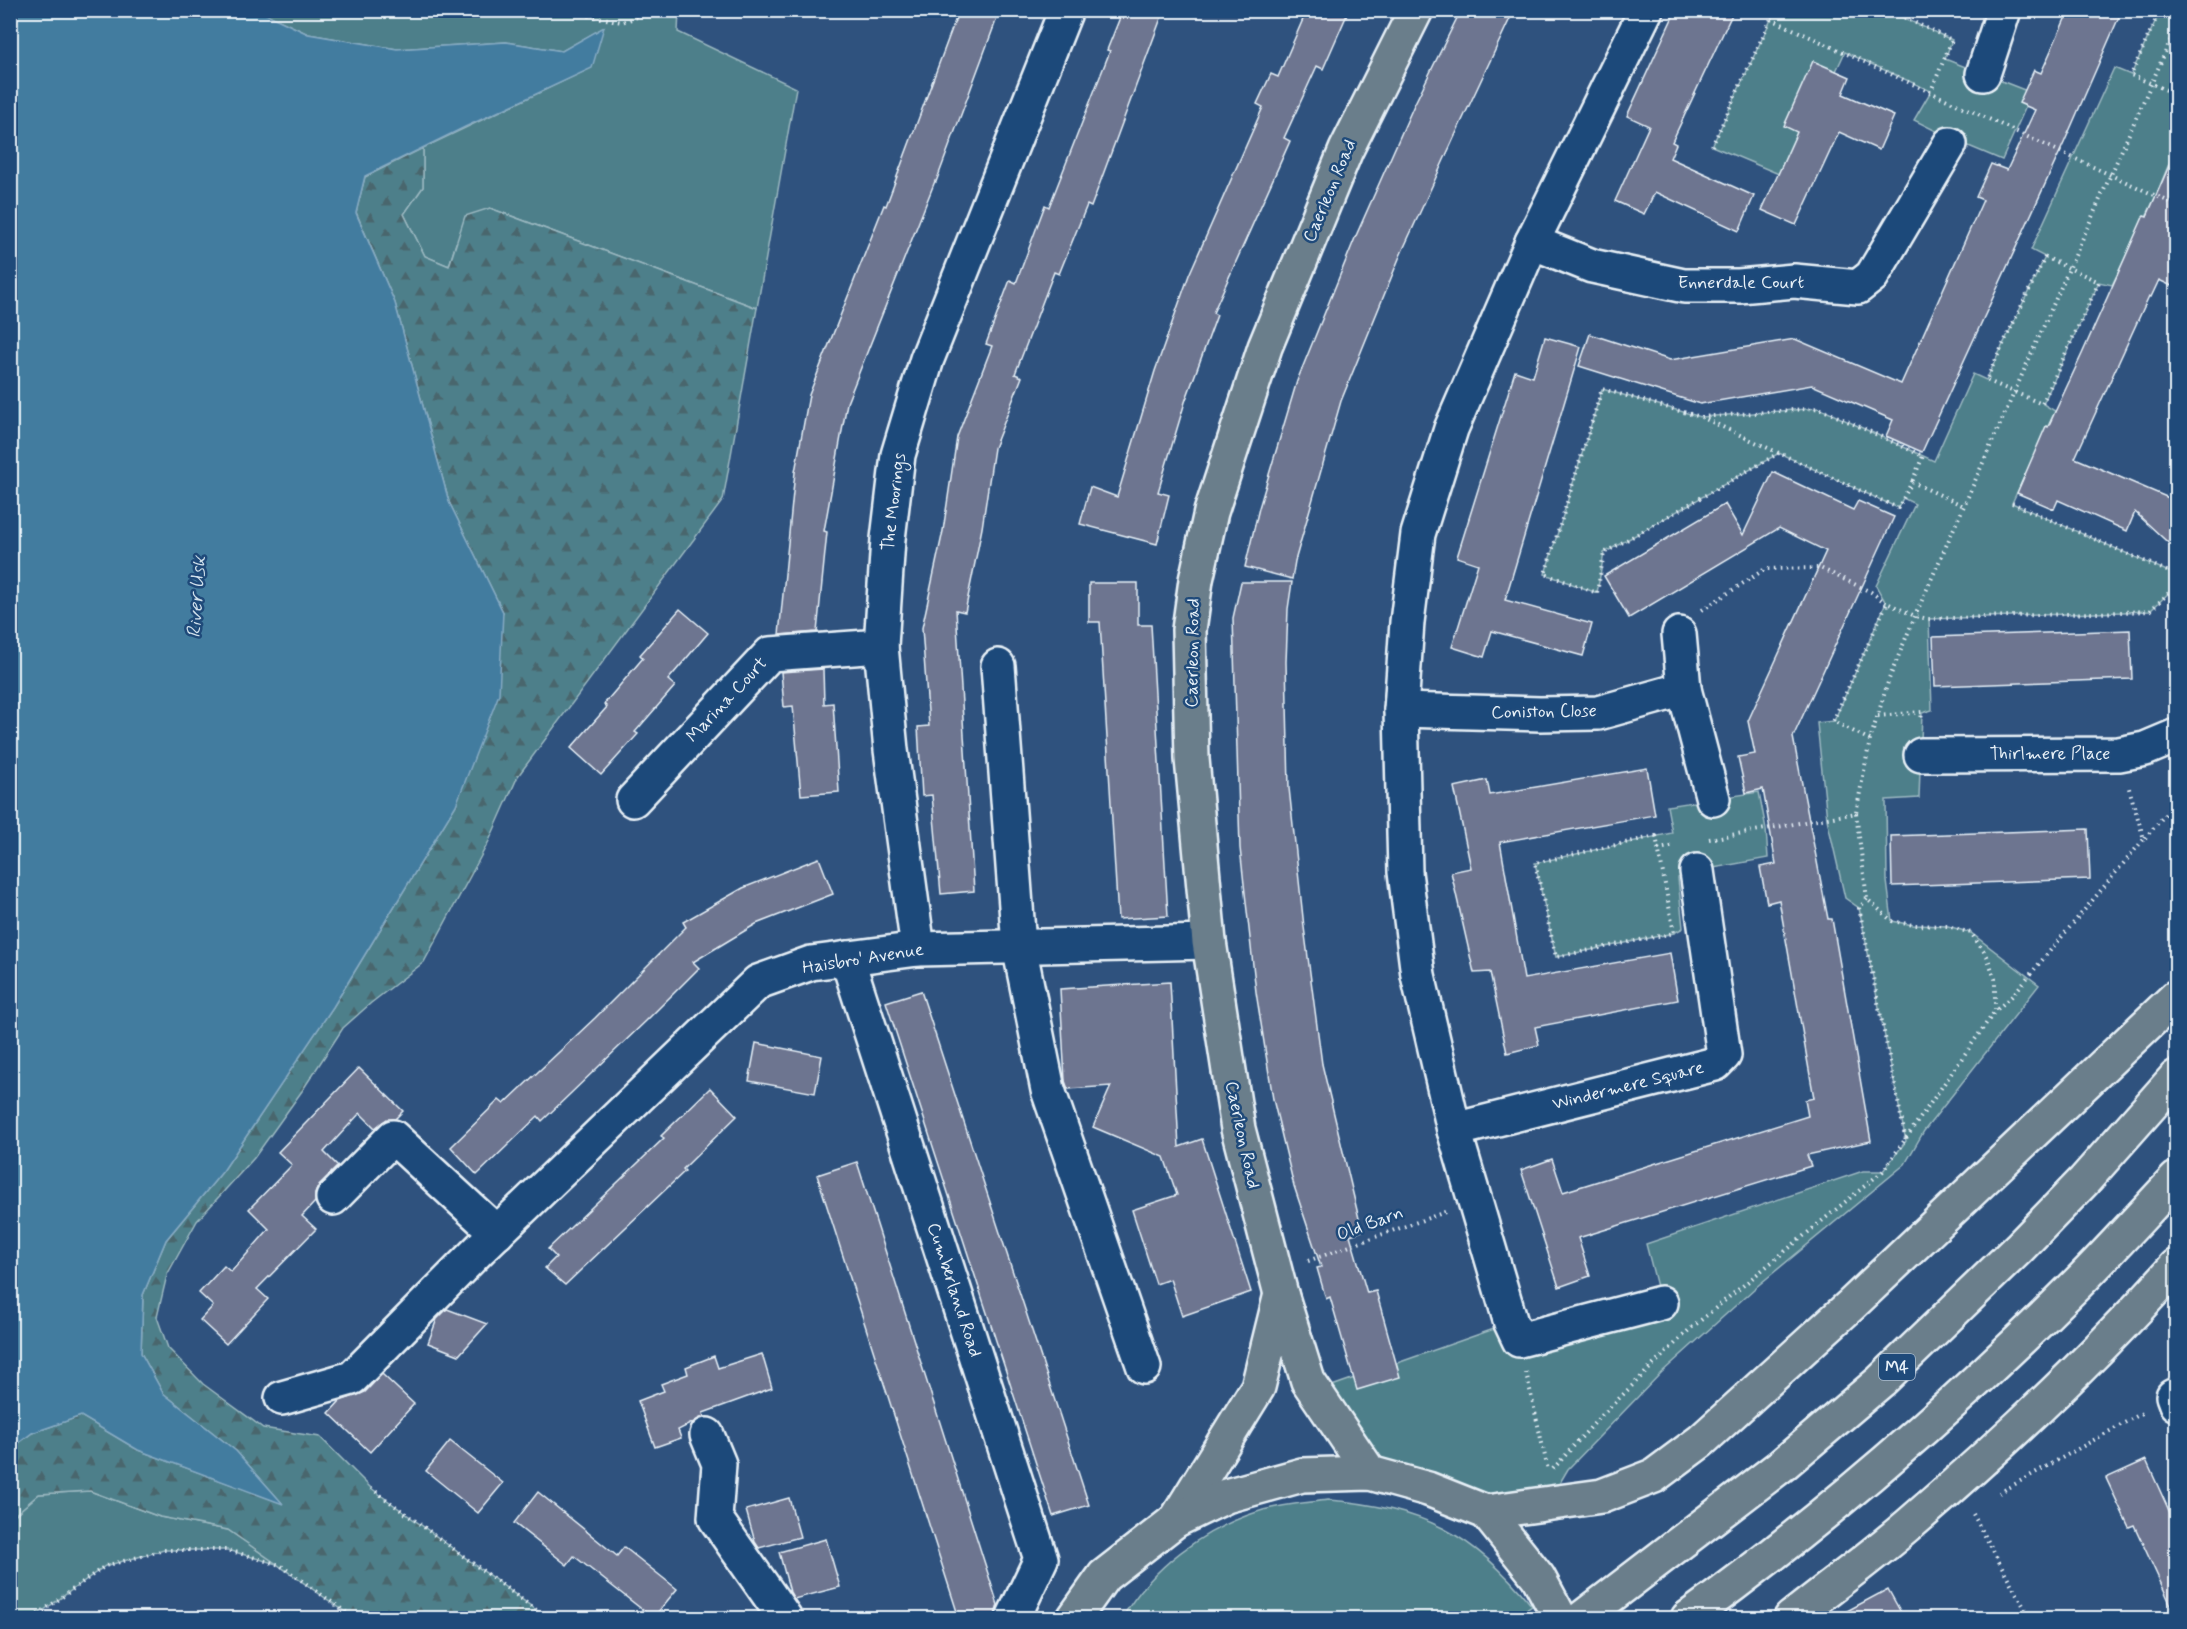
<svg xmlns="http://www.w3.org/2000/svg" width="2187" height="1629" viewBox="0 0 2187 1629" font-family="Mynerve,sans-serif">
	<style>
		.grass { fill: #4e7f8a; stroke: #9bb8c1; stroke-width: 1.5 }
		.forest { fill: url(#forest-firs); stroke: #9bb8c1; stroke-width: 1.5 }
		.water { fill: #437b9f; stroke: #85aac3; stroke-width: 1.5 }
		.building { fill: #6d7490; stroke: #e8f1f8; stroke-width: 1.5 }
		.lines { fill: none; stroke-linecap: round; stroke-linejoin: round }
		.minor-casing { stroke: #e8f1f8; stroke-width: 38 }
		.major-casing { stroke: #e8f1f8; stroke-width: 38 }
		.highway-casing { stroke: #e8f1f8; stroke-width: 38 }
		.path { stroke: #e8f1f8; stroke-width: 4; stroke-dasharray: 1.5 4.5; stroke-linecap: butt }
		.minor { stroke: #1f4a7a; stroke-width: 33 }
		.major { stroke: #6b7e8b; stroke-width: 33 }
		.highway { stroke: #6b7e8b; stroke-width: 33 }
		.labels { text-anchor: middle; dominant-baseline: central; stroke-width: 5; stroke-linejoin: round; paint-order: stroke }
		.shield { fill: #1f4a7a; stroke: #acbfd2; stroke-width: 1.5 }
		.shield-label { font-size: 16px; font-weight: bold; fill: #e8f1f8 }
		.street-label { font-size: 18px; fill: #e8f1f8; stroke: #1f4a7a }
		.water-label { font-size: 20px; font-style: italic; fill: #cfdfeb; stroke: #1f4a7a }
	</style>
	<defs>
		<pattern id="forest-firs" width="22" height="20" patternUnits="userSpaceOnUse" patternTransform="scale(1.5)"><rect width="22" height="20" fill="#4e7f8a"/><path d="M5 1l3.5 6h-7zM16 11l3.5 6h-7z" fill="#4a666d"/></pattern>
	</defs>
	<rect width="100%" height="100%" fill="#2f527e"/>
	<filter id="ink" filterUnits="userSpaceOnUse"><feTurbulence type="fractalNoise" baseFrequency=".0167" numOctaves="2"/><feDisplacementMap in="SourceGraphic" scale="12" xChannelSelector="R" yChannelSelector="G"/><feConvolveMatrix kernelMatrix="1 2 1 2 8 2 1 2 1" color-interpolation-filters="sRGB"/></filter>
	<g filter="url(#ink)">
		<!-- grass -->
		<g class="grass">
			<path d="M260 11H679L678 32 796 88 757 308 490 208 456 243 449 266 425 256 404 214 423 187V148L591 68 603 28 562 51 506 42 397 49 308 34Z"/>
			<path d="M1775 11H1888L1952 40 1945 59 2032 93 2002 160 1952 139 1914 120 1931 91 1845 52 1786 177 1712 146Z"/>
			<path d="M2160 11H2176V146L2156 196 2112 285 2099 282 2043 404 2055 411 2012 503 2176 575V586L2150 611 1929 619 1932 710 1922 713 1919 798 1886 800 1887 881 1892 921 1913 925 1948 926 1971 933 2039 985 1924 1131 1905 1164 1755 1288 1661 1373 1568 1469 1548 1503 1486 1512 1370 1473 1315 1392 1511 1323 1661 1302 1646 1244 1863 1171H1883L1906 1141 1859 908 1845 898 1827 819 1817 723 1834 721 1886 603 1876 586 1915 504 1903 498 1898 508 1779 453 1604 553 1597 593 1545 574 1602 389 1701 417 1819 408 1934 461 1973 374 1986 380 2045 257 2031 250 2114 68 2131 75Z"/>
			<path d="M1759 792 1766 829 1768 858 1697 871 1678 878 1683 928 1674 933 1556 957 1535 863 1672 833 1667 806Z"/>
			<path d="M90 1491 160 1517 228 1530 280 1565 228 1550H164L105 1566 33 1618H11L10 1518 39 1494Z"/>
			<path d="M1328 1500C1421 1507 1474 1533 1532 1606L1514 1618H1122C1152 1567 1203 1529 1260 1511 1282 1504 1305 1503 1328 1500Z"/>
		</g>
		<!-- forest -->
		<path class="forest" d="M423 148V187L404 214 425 256 449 266 465 216 490 208 757 308 723 500 518 776 489 841 424 962 371 1003 343 1028 302 1091 254 1158 197 1221 167 1275 157 1317 168 1348 203 1384 263 1428 320 1437 371 1488 547 1618H354L228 1530 160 1517 90 1491 39 1494 11 1518V1449L32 1433 81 1416 138 1450 282 1503 236 1451 163 1393 141 1353 143 1295 166 1240 223 1171 333 1007 456 805 503 612 449 502 395 303 356 212 365 177Z"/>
		<!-- water -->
		<path class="water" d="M11 10 260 11 308 34 397 49 506 42 562 51 604 27 592 68 465 127 365 176 356 213 395 303 449 502 503 612 499 694 456 805 333 1007 223 1171 166 1240 143 1295 141 1353 163 1393 236 1451 283 1504 138 1450 81 1416 32 1433 11 1449Z"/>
		<!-- building -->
		<g class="building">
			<path d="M959 10H1000L936 182 935 181 847 403 824 531 827 532 817 632 779 635 795 472 809 395 884 205 886 206Z"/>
			<path d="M1123 10H1164L1091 207 1087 205 1059 274 1054 272 1015 374 1022 377 994 448 982 528 965 612 956 610 974 891 941 894 932 795 922 796 918 727 929 726 922 628 943 531 957 437 992 346 986 344 1010 280 1016 283 1045 205 1049 207 1110 51 1107 50Z"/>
			<path d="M1307 10H1349L1323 69 1317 66 1284 138 1290 141 1213 313 1217 315 1185 402 1158 492 1169 495 1157 544 1080 524 1090 487 1117 497 1155 371 1189 275 1263 107 1257 104 1271 74 1278 77Z"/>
			<path d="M1461 10H1514L1459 127 1400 256 1341 401 1295 561 1292 579 1245 567 1259 508 1297 381 1355 238 1414 105Z"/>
			<path d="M1676 10H1734L1672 142 1676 144 1670 158 1754 196 1739 231 1655 192 1644 214 1615 201 1649 126 1627 116Z"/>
			<path d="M2069 10H2122L2064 143 1922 452 1886 436 1893 420 1812 385 1700 404 1579 366 1590 334 1670 360 1795 339 1901 384 1983 200 1976 197 1991 164 2007 170 2035 110 2019 103 2034 70 2041 73Z"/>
			<path d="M1813 61 1850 77 1843 94 1894 116 1879 150 1839 132 1796 225 1762 210 1797 132 1784 126Z"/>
			<path d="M2176 150V288L2159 280 2151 297 2149 296 2075 458 2176 501V550L2135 512 2127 531 2058 500 2054 509 2017 493 2046 426 2048 427 2082 354 2144 215 2147 216Z"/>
			<path d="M1545 337 1581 347 1505 600 1592 624 1583 656 1492 631 1484 657 1452 647 1478 564 1457 557 1515 371 1533 377Z"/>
			<path d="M1773 472 1853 510 1858 501 1894 517 1793 737 1828 919H1832L1871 1141 1807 1155 1811 1166 1578 1238 1590 1276 1559 1287 1521 1170 1552 1159 1563 1192 1808 1116 1805 1100 1814 1098 1779 900 1767 903 1760 867 1776 864 1763 789 1746 793 1738 757 1755 754 1748 721 1826 551 1779 528 1629 618 1604 576 1725 504 1743 535Z"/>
			<path d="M1241 582H1292L1288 609 1286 662 1289 788 1304 927 1322 1064 1362 1231 1350 1235 1367 1293 1376 1291 1400 1377 1357 1390 1330 1297 1326 1299 1317 1268 1321 1267 1294 1186 1273 1099 1256 992 1240 848 1233 618Z"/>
			<path d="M1089 583H1138V625H1151L1168 916 1118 919 1100 622H1089Z"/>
			<path d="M680 609 708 633 668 680 675 686 635 732 638 734 601 775 571 748 607 707 604 704 643 658 640 655Z"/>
			<path d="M2130 630 2132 679 1935 686 1933 637Z"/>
			<path d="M823 669 824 704 833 703 839 792 801 795 793 706 784 707 781 672Z"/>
			<path d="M1647 768 1655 815 1500 842 1524 979 1670 953 1678 1000 1535 1027 1539 1045 1507 1053 1490 972 1474 973 1451 872 1471 868 1454 787 1487 780 1490 795Z"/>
			<path d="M2088 829 2090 879 1892 886 1891 836Z"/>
			<path d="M819 858 833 894 756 924 693 962 699 968 646 1021 542 1121 538 1116 477 1175 451 1147 499 1100 504 1104 595 1018 686 927 683 922 743 888Z"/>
			<path d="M1170 982 1179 1147 1202 1139 1251 1292 1182 1316 1170 1279 1156 1284 1132 1210 1177 1195 1164 1157 1093 1127 1111 1086 1068 1089 1065 1081 1060 989Z"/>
			<path d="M921 991 1089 1505 1053 1516 886 1002Z"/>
			<path d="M756 1043 822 1056 815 1093 749 1081Z"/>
			<path d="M359 1068 403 1111 395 1119H387L375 1128 360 1113 324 1152 338 1166 319 1185 315 1194V1202L302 1216 316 1229 257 1289 268 1299 226 1344 200 1320 213 1306 199 1293 224 1266 231 1272 269 1229 249 1209 292 1165 278 1152Z"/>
			<path d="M710 1088 737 1116 683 1169 685 1171 565 1285 545 1268 556 1257 548 1249 664 1138 661 1136Z"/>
			<path d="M857 1162 998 1605 995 1616 987 1618H959L817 1175Z"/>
			<path d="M447 1309 487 1324 459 1355 428 1343 437 1319Z"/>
			<path d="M762 1354 772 1388 703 1413 704 1417 678 1430 681 1438 655 1447 638 1401 664 1391 661 1384 688 1374 686 1367 714 1356 718 1368Z"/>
			<path d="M382 1374 414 1404 370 1452 329 1413 340 1401 365 1392Z"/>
			<path d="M450 1441 503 1483 478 1513 426 1471Z"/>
			<path d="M2146 1460 2176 1526V1616L2134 1525 2129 1527 2106 1478Z"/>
			<path d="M538 1492 617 1556 624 1547 677 1589 653 1618 574 1556 567 1565 514 1523Z"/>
			<path d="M789 1498 800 1537 759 1548 755 1542 746 1510Z"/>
			<path d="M826 1539 840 1587 794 1599 790 1592 779 1552Z"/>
			<path d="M1888 1589 1904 1618H1834Z"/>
		</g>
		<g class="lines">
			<defs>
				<g id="minor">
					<path d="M1646 10 1532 242 1451 429 1418 534 1407 622 1401 710 1405 872 1418 975 1454 1130 1511 1323 1519 1340 1661 1303"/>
					<path d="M1983 74 2004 10"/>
					<path d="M1532 242 1592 266 1684 286H1739L1794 281 1858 287 1872 276 1950 144"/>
					<path d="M1679 634 1684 689"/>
					<path d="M998 666 1019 946 1048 1090 1144 1367"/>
					<path d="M1401 710 1540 714 1598 713 1684 689 1713 799"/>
					<path d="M1921 755 2119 754 2145 749 2176 736"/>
					<path d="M633 800 770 654 881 646"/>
					<path d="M918 949 891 750 881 646 888 539 898 455 927 359 1066 10"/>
					<path d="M847 958 1041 1559 1013 1618"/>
					<path d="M1454 1130 1715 1064 1724 1055 1697 871"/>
					<path d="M333 1198 393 1137 497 1233"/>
					<path d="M2173 1396 2176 1404"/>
					<path d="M282 1398 352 1378 481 1248 758 982 811 963 918 949 1209 942"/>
					<path d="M707 1435 719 1464 715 1518 785 1618"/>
				</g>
				<g id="major">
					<path d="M1370 1473 1308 1381 1281 1294 1238 1129 1209 942 1192 759 1189 630 1196 580 1211 512 1265 347 1346 150 1416 10"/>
					<path d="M1176 1520 1258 1387 1281 1294"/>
					<path d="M1074 1618 1104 1576 1176 1520 1226 1496 1302 1475 1370 1473 1428 1489 1486 1512 1538 1577 1560 1618"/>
				</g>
				<g id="highway">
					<path d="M1486 1512 1602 1496 1654 1476 1701 1441 1851 1305 2176 997"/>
					<path d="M1582 1618 1782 1465 1881 1381 2019 1248 2084 1181 2176 1077"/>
					<path d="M1688 1618C1826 1518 1956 1405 2077 1284 2111 1250 2143 1214 2176 1179"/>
					<path d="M1791 1618C1831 1586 1873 1556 1912 1522 2005 1442 2095 1358 2176 1266"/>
				</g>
			</defs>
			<!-- minor casing -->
			<use href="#minor" class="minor-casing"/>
			<!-- major casing -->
			<use href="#major" class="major-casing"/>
			<!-- highway casing -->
			<use href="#highway" class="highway-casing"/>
			<!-- path -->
			<g class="path">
				<path d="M559 10 622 22 643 15 645 10"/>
				<path d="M1888 10 1952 40 1931 91"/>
				<path d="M2160 10 2131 75 2176 94"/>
				<path d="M1771 19 2176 205"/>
				<path d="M1712 146 1775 10"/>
				<path d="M2045 257 2099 282 2042 404 1986 380Z"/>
				<path d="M1701 417 1819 408 1923 456 1912 482"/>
				<path d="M1779 453 1604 553 1597 593 1545 574 1602 389 1701 417 1898 508 1912 482 1964 506"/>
				<path d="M2012 503 2176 575"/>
				<path d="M1702 610 1765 569 1820 568 1871 592 1886 603"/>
				<path d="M1878 716 1922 712 1921 721"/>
				<path d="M1870 740 1833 721 1887 603 1915 616 1928 619 2150 611 2176 586"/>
				<path d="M1856 813 1867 899 1892 921 1913 925 1948 926 1971 933 1987 956 1995 979V1011L2012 996 2144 839 2128 785"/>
				<path d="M1656 836 1674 933 1556 957 1535 863Z"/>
				<path d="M2145 838 2176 802"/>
				<path d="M1709 839 1856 813 1870 740 1889 679 1915 616 2176 28"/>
				<path d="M1658 849 1675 846"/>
				<path d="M1867 899 1859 908 1906 1141"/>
				<path d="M1308 1261 1445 1212"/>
				<path d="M1526 1372 1548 1470"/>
				<path d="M1553 1469 1598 1419 1690 1329 1883 1171 1995 1011"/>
				<path d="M371 1488 547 1618"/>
				<path d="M1999 1493 2144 1412"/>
				<path d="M1973 1514 2030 1618"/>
				<path d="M33 1618 105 1566 164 1550H228L280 1565 354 1618"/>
			</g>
			<!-- minor -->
			<use href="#minor" class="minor"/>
			<!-- major -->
			<use href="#major" class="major"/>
			<!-- highway -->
			<use href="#highway" class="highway"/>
		</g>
	</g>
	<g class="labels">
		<!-- shield labels -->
		<rect class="shield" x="1879" y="1354" width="36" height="26" rx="4.5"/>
		<g class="shield-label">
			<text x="1897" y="1367">M4</text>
		</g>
		<!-- street labels -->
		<g class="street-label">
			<text transform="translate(1330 191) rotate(-67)">Caerleon Road</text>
			<text x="1741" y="283">Ennerdale Court</text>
			<text transform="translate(894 502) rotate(-83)">The Moorings</text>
			<text transform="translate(1193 653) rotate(-89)">Caerleon Road</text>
			<text transform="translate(727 700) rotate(-47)">Marina Court</text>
			<text transform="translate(1544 712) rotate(-1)">Coniston Close</text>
			<text x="2050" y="754">Thirlmere Place</text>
			<text transform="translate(863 959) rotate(-9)">Haisbro' Avenue</text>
			<text transform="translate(1628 1086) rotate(-14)">Windermere Square</text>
			<text transform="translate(1242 1135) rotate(78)">Caerleon Road</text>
			<text transform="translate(1370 1224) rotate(-20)">Old Barn</text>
			<text transform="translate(954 1290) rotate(72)">Cumberland Road</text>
		</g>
		<!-- water labels -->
		<g class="water-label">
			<text transform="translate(197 597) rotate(-86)">River Usk</text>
		</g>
	</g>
	<!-- margin -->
	<rect width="2187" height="1629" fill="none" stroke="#1f4a7a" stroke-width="36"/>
	<rect x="18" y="18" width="2151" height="1593" fill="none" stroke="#e8f1f8" stroke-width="2" filter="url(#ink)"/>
</svg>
